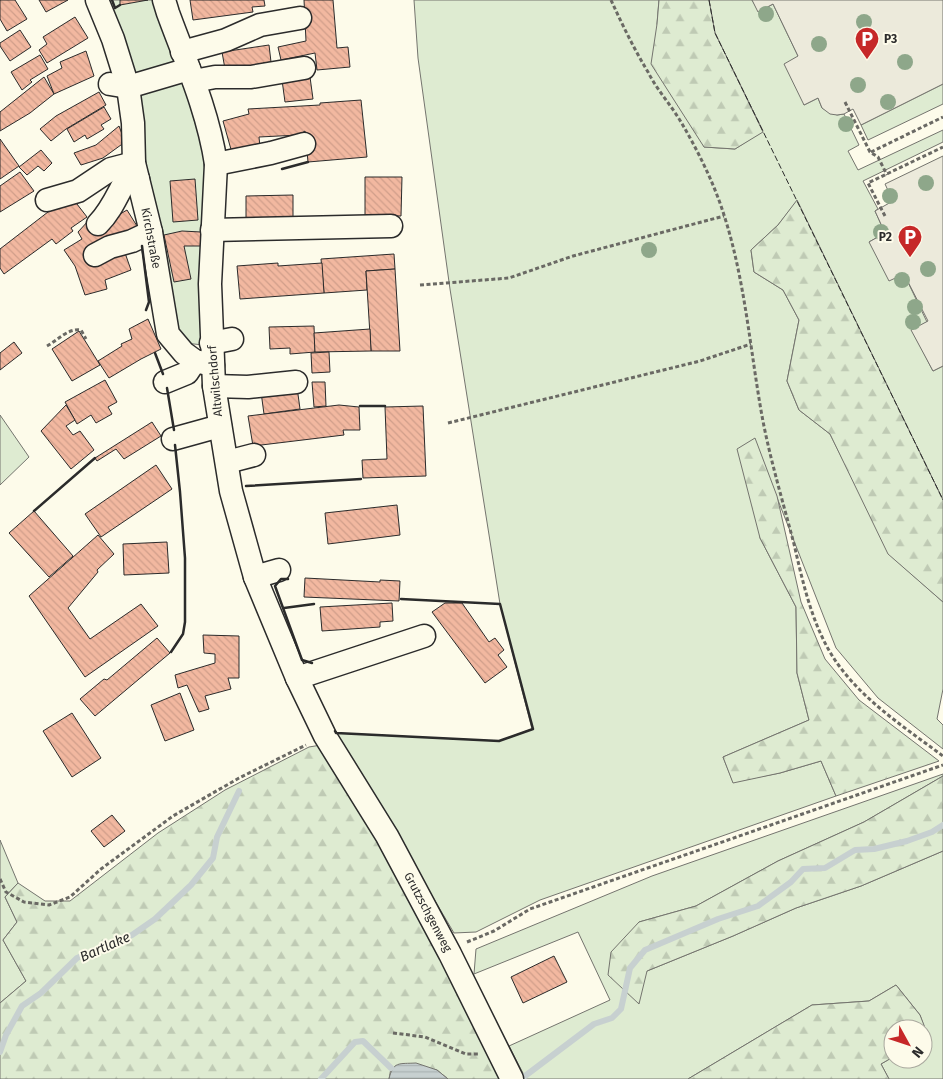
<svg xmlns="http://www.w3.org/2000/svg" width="943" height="1079" viewBox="0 0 943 1079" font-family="'Fira Sans',sans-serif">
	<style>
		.grass { fill: #deebd1; stroke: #74746e }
		.forest { fill: url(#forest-firs); stroke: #74746e }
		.parking { fill: #eceadb; stroke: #74746e }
		.water { fill: url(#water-rules); stroke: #74746e }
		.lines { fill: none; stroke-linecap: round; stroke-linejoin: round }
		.stream { stroke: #c7d0d0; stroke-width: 6 }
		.building { fill: url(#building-back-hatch); stroke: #2b2b2b }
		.minor-casing { stroke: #2b2b2b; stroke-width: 25 }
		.path { stroke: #6a6964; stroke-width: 3; stroke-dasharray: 4 2.5; stroke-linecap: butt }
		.minor { stroke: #fdfbea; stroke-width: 22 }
		.fence { stroke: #2b2b2b; stroke-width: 1; stroke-dasharray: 6 2.5; stroke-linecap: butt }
		.wall { stroke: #2b2b2b; stroke-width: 2.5 }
		.tree { fill: #8ea78a }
		.labels { text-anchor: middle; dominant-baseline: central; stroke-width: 4; stroke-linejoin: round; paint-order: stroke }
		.poi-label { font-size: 12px; font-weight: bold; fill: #2b2b2b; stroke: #fdfbea; text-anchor: start }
		.street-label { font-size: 12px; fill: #2b2b2b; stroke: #fdfbea }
		.water-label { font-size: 14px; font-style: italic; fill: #2b2b2b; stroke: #fdfbea }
	</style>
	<defs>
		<pattern id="forest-firs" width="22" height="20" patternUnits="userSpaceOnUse" patternTransform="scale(1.25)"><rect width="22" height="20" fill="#deebd1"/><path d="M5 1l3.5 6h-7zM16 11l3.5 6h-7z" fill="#bfcab4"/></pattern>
		<pattern id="water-rules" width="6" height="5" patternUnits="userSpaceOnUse" patternTransform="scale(1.25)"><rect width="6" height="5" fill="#c7d0d0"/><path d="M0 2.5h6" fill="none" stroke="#abb3b3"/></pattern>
		<pattern id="building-back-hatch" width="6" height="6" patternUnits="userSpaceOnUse" patternTransform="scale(1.25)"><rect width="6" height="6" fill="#f2b8a0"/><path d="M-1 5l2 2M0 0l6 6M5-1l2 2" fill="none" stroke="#d09e8a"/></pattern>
	</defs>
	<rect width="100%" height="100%" fill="#fdfbea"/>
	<!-- grass -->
	<g class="grass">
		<path d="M103 0H155L159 12 157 15 167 43 172 47 177 67 134 80Z"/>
		<path d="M414 0H659L657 24 704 147 735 149 763 131 715 33 709 0H752L759 12 773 4 798 56 804 105 818 98 822 108 837 115 844 114 859 145 848 151 858 170 943 130V142L863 181 878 209 875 211 885 233 869 242 904 274 927 322 912 330 933 371 943 366V500L797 201 778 225 751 250 754 272 783 290 799 320 787 381 799 410 830 434 891 556 943 602V689L937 719 943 725V749L878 698 836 648 754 439 760 538 796 607 797 673 809 720 723 757 733 782 780 773 821 761 836 796 540 900 476 932 454 933 336 733 499 741 532 729 500 604 450 289 418 58Z"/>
		<path d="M182 79 204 153 206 199 203 345 185 343 175 321 148 187 137 95Z"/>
		<path d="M943 84V104L868 140 861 125Z"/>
		<path d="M0 415 29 457 0 485Z"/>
		<path d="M943 774V776L864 822 778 861 696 906 639 922 647 971 733 936 796 908 861 886 943 851V1079H889L881 1064 893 1057V1059H923V1041L928 1038 920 1015 896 985 869 1001 812 1005 688 1079H526L509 1046 610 1000 578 932 474 974 476 949 652 876Z"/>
		<path d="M0 840 18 883 5 897 17 922 3 940 26 981 0 1003Z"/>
	</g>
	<!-- forest -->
	<g class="forest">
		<path d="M659 0H709L715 33 763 132 735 149 704 147 651 64 657 24Z"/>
		<path d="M797 200 943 500V602L888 554 830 434 799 410 787 381 799 320 783 290 754 272 751 250 778 225Z"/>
		<path d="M755 438 777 496 801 602 825 659 859 700 939 761 836 796 821 761 780 773 733 783 723 757 809 720 797 673 796 607 760 538 737 449Z"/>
		<path d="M321 745 381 840 500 1079H448L437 1070 391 1068 389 1079H0V1003L26 981 3 940 17 922 5 897 18 883 45 901H70L158 833 225 790 309 747Z"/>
		<path d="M943 776V851L861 886 796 908 733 936 647 971 639 1004 608 975 611 952 639 922 696 906 778 861 864 822Z"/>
		<path d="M896 985 920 1015 929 1038 923 1041V1029H893V1057L881 1064 889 1079H688L812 1005 869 1001Z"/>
	</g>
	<!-- parking -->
	<g class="parking">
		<path d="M752 0H943V84L861 125 853 109 844 114 837 115 830 114 822 108 818 98 804 105 784 64 798 56 773 4 758 12Z"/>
		<path d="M943 156V366L933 371 911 330 928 321 904 274 889 281 869 242 885 233 875 211 893 201 885 184Z"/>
	</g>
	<!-- water -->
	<path class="water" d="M416 1063 437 1070 448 1079H389C393 1061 399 1064 416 1063Z"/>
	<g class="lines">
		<!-- stream -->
		<g class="stream">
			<path d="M0 1052 6 1035 22 1006 41 993 77 958 132 935 155 919 191 885 213 858 217 837 239 791"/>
			<path d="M525 1076 594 1024 612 1018 621 1009 630 968 645 950 718 919 758 906 791 882 803 869 825 868 855 850 874 849 907 841 932 832 943 825"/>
			<path d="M321 1079 355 1042 363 1041 391 1068"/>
		</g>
	</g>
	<!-- building -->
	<g class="building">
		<path d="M0 0H15L27 19 7 31 0 19Z"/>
		<path d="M39 0H68L46 12Z"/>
		<path d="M120 0H148L120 5Z"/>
		<path d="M190 0H264L265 6 252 7 253 12 193 20Z"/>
		<path d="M304 0H333L337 48 348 47 350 67 317 70 315 53 281 60 278 47 306 41Z"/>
		<path d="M75 17 88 38 47 63 39 50 47 44 43 37Z"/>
		<path d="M20 30 31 47 10 61 0 46V43Z"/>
		<path d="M269 45 271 62 263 63 264 69 247 71V66L225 69 222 52Z"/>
		<path d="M86 51 94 76 54 94 47 76 62 68 60 62Z"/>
		<path d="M40 55 48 69 30 80 32 82 22 90 11 72Z"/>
		<path d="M44 77 54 94 30 113 0 131V112Z"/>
		<path d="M310 77 313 99 285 102 282 80Z"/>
		<path d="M99 92 106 105 66 129 51 141 40 129 56 116Z"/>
		<path d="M361 100 367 157 308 162 305 131 299 135 259 137 260 147 232 153 223 121 249 114 248 109 320 105V103Z"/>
		<path d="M104 107 111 119 101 125 104 129 87 139 85 135 74 142 67 129Z"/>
		<path d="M119 126 125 142 103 158 81 165 74 153 96 145Z"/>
		<path d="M0 139 19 166 0 179Z"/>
		<path d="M41 150 52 163 44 171 38 166 27 175 19 167Z"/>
		<path d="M20 172 34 191 0 212V186Z"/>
		<path d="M365 177H402L401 216 365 215Z"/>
		<path d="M195 179 198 220 173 222 170 181Z"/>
		<path d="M70 195 87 217 71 228 73 231 56 244 52 239 4 274 0 268V249Z"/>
		<path d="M293 195V221L246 222V196Z"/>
		<path d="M127 210 137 226 124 250 131 270 105 280 107 289 85 295 75 266 64 250 82 239 78 232 89 220 94 229Z"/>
		<path d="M182 231 201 232 202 246H184L191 279 174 282 164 235Z"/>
		<path d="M394 254 395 269 366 271 367 290 324 293 321 259Z"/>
		<path d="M278 263V266L322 263 324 293 240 299 237 266Z"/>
		<path d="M395 269 400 351H371L366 271Z"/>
		<path d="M148 319 161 349 141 359 109 378 98 361 122 346 121 344 132 339 129 329Z"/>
		<path d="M314 326 315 352 290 354V348L270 349 269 327Z"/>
		<path d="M370 329 371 351 315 352 314 333Z"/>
		<path d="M79 331 100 365 72 381 52 349Z"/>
		<path d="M14 342 22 353 0 370V353Z"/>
		<path d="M329 352 330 372 312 373 311 353Z"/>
		<path d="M105 380 117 402 108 407 112 414 96 423 91 415 77 424 65 402Z"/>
		<path d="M312 382H325L326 406 314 407Z"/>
		<path d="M297 387 300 409 264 414 261 392Z"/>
		<path d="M66 405 75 420 66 426 73 435 80 431 94 450 71 469 41 431Z"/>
		<path d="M339 405 359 407 360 430H343L344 435 253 446 248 416Z"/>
		<path d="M423 406 426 476 363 478 362 460 387 459 385 407Z"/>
		<path d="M152 422 161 436 124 459 116 449 97 461 95 458Z"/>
		<path d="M156 465 172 489 101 537 85 514Z"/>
		<path d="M397 505 400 535 328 544 325 513Z"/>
		<path d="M34 511 73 556 49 577 9 533Z"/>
		<path d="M98 535 114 554 97 570 98 572 68 608 90 639 141 604 158 626 85 677 29 596Z"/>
		<path d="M167 542 169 573 124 575 123 544Z"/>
		<path d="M305 578 380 582V580L400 581 399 601 304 597Z"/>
		<path d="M392 603 393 621 380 622V627L322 631 320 607Z"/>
		<path d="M445 603H462L489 642 495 638 504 650 498 655 507 667 485 683 432 612Z"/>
		<path d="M203 635 239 636V678H228L231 689 205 696 209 709 199 712 187 685 178 688 175 675 215 663V654L204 653Z"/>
		<path d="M157 638 170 653 95 716 80 699 104 679 107 680Z"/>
		<path d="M180 693 194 730 165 741 151 705Z"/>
		<path d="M72 713 101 758 72 777 43 731Z"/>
		<path d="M112 815 125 831 104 847 91 831Z"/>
		<path d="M554 956 567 982 523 1003 511 977Z"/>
	</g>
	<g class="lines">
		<defs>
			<g id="minor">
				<path d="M97 0 113 39 128 87 133 123 134 163 151 232 168 334 184 353 195 361 213 365"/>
				<path d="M164 0 168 13C186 62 208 111 216 164L210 284 214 386 231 491 255 577 297 678 325 736 387 836 450 954 512 1079"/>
				<path d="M182 52 226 40 260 25 300 18"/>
				<path d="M194 81 215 77H251L304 68"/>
				<path d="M110 84 128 87 189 69"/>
				<path d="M216 164 271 153 304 144"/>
				<path d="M47 200 78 191 111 169 134 163"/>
				<path d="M98 224C110 212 116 198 124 183L138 179"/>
				<path d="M212 230 391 226"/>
				<path d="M95 255 110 247 132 241 151 232"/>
				<path d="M211 343 232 339"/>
				<path d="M165 382 187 373 195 361"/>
				<path d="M214 386 248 387 296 382"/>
				<path d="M173 439 220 426"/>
				<path d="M227 462 254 455"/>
				<path d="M255 577 279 570"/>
				<path d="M297 678 424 636"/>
			</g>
		</defs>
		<!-- minor casing -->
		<use href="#minor" class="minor-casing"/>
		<!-- path -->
		<g class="path">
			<path d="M611 0C622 24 634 49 648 72 657 90 671 105 681 122 698 151 714 183 724 215 745 280 750 349 762 416 770 459 783 502 794 544 804 587 814 635 843 671 870 705 908 730 943 756"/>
			<path d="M845 102 870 152 878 157 887 175"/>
			<path d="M871 152 943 117"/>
			<path d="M885 216 868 183 943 147"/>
			<path d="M420 285 509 278 573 256 724 216"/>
			<path d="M47 346C58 340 68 328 81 330L86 339"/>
			<path d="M448 423 700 361 751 344"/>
			<path d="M0 879 6 892 24 902 49 905 70 897 101 869 173 816 239 778 306 745"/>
			<path d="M467 942 494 931 530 909 943 765"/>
			<path d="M393 1033 425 1037 466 1054H478"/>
		</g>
		<!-- minor -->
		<use href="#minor" class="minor"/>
		<!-- fence -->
		<path class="fence" d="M709 0 715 33 943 500"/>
		<!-- wall -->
		<g class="wall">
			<path d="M112 0 115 8 120 5"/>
			<path d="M282 169 308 162"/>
			<path d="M142 246 149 302 146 310"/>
			<path d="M155 353 163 374"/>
			<path d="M167 388 174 430"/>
			<path d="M360 406H385"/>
			<path d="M246 486 361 479"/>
			<path d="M34 511 95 458"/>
			<path d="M288 579H281L275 586 302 660 312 663"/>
			<path d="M284 608 314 604"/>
			<path d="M171 652 183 634 185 622V558L180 492 175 445"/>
			<path d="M335 731 336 733 499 741 533 729 500 604 401 599"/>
		</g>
	</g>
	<!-- trees -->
	<g class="tree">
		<circle cx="766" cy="14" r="8"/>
		<circle cx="864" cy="22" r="8"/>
		<circle cx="819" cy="44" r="8"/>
		<circle cx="905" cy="62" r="8"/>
		<circle cx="858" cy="85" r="8"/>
		<circle cx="888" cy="102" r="8"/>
		<circle cx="846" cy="124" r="8"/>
		<circle cx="926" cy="183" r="8"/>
		<circle cx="890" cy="196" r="8"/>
		<circle cx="881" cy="232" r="8"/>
		<circle cx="649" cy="250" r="8"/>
		<circle cx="928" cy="269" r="8"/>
		<circle cx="902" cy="280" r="8"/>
		<circle cx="915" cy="307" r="8"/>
		<circle cx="913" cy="322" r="8"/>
	</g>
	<!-- icons -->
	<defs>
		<symbol id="parking-pin" viewBox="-11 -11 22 30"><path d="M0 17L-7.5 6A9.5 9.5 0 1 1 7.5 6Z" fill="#c62828" stroke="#fdfbea"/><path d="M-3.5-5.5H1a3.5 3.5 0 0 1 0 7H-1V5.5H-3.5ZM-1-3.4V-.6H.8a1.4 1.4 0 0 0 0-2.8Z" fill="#fff"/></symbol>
	</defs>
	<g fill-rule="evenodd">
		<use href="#parking-pin" x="853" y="25" width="28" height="38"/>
		<use href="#parking-pin" x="896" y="223" width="28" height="38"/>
	</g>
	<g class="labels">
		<!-- poi labels -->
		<g class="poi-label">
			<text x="884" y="39">P3</text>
			<text x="892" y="237" text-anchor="end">P2</text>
		</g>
		<!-- street labels -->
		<g class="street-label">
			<text transform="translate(151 238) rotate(79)">Kirchstraße</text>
			<text transform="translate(215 381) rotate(-95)">Altwilschdorf</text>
			<text transform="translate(428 912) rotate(62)">Grutzschgenweg</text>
		</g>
		<!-- water labels -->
		<g class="water-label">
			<text transform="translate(105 947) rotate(-24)">Bartlake</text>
		</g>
	</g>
	<!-- north arrow -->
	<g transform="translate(908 1044) rotate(130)"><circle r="24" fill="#fdfbea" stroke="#a9a89e"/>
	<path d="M0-4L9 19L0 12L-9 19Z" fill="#c62828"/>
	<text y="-8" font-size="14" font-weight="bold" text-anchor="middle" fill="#2b2b2b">N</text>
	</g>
</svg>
